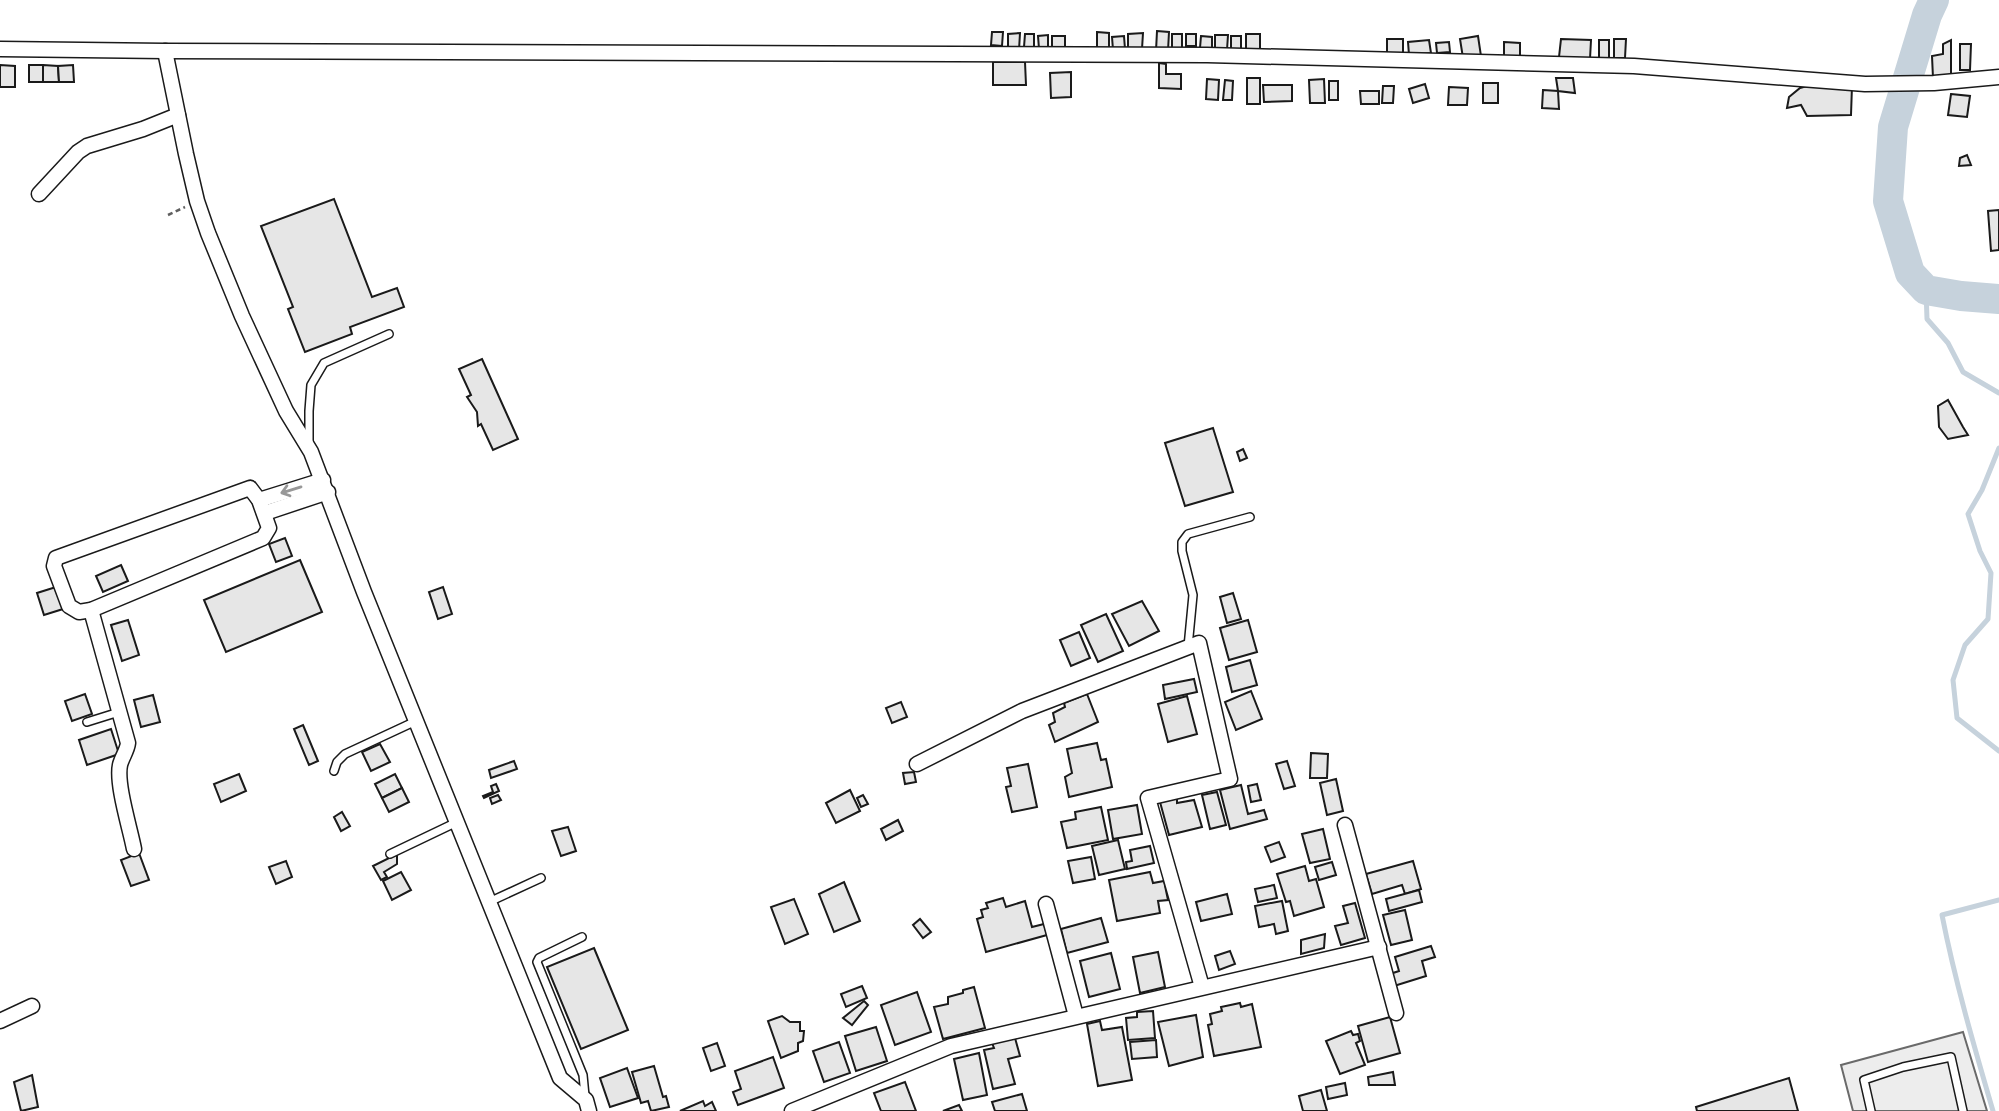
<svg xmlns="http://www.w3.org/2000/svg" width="1999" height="1111" viewBox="0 0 1999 1111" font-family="Manrope,sans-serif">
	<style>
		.parking { fill: #ededed; stroke: #6a6a6a; stroke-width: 2 }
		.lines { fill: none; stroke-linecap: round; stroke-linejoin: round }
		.stream { stroke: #c6d2dc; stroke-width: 5 }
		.river { stroke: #c6d2dc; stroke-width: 30 }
		.building { fill: #e6e6e6; stroke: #1a1a1a; stroke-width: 2 }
		.service-casing { stroke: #1a1a1a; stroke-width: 10 }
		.minor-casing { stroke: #1a1a1a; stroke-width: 17 }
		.path { stroke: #5f5f5f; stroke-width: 2.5; stroke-dasharray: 5 3.5; stroke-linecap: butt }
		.service { stroke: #fff; stroke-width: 7 }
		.minor { stroke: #fff; stroke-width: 14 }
		.oneway { stroke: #989898 }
	</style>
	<rect width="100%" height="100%" fill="#fff"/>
	<!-- parking -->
	<path class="parking" d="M1963 1032 1987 1111H1853L1841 1065Z"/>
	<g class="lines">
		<!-- stream -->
		<g class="stream">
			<path d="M1926 290 1927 319 1948 343 1963 372 1999 393"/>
			<path d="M1999 448 1982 490 1968 514 1980 551 1991 573 1988 619 1965 645 1953 680 1957 718 1999 751"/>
			<path d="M1993 1111C1974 1046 1955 981 1942 915L1999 900"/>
		</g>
		<!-- river -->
		<path class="river" d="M1934 0 1927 15 1893 127 1888 201 1910 273 1926 290 1961 296 1999 299"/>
	</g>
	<!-- building -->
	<g class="building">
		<path d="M1157 31 1169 32 1168 51H1156Z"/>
		<path d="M992 32H1003L1002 46 991 45Z"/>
		<path d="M1097 32 1109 33V50H1097Z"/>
		<path d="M1020 33 1019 50H1008V34Z"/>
		<path d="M1143 33 1142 49 1128 48V34Z"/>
		<path d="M1025 34H1034V47H1024Z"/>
		<rect x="1172" y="34" width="10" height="14"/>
		<rect x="1186" y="34" width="10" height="12"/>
		<rect x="1246" y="34" width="14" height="17"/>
		<path d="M1048 35V49H1039L1038 36Z"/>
		<path d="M1215 35H1228L1227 50H1215Z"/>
		<rect x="1052" y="36" width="13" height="13"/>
		<path d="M1124 36 1125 49 1113 50 1112 37Z"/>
		<path d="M1201 36 1212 37V48H1200Z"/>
		<rect x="1231" y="36" width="10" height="14"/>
		<path d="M1478 36 1481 56 1463 58 1460 39Z"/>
		<path d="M1387 39H1403V56L1387 55Z"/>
		<path d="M1561 39 1591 40 1590 59 1559 57Z"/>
		<path d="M1614 39H1626L1625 58H1614Z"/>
		<path d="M1429 40 1431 53 1409 55 1408 42Z"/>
		<rect x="1599" y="40" width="10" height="18"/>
		<path d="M1951 40V77L1933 78 1932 56 1943 54V44Z"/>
		<path d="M1449 42 1450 52 1437 53 1436 43Z"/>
		<path d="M1504 42 1520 43V58H1504Z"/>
		<path d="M1960 44H1971L1970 70H1960Z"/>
		<path d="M993 62H1025L1026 85H993Z"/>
		<path d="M1159 63 1166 64V74H1181V89L1159 88Z"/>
		<path d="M0 65 15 66V87H0Z"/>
		<rect x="29" y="65" width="14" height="17"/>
		<path d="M43 65 58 66 59 82H43Z"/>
		<path d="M73 65 74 82H59L58 66Z"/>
		<path d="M1071 72V97L1051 98 1050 73Z"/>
		<rect x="1247" y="78" width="13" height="26"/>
		<path d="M1556 78H1573L1575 93 1558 91Z"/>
		<path d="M1207 79 1219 80 1218 100 1206 99Z"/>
		<path d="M1324 79 1325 103H1310L1309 80Z"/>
		<path d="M1225 80 1233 81 1232 100H1223Z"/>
		<rect x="1329" y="81" width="9" height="19"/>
		<rect x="1483" y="83" width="15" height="20"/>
		<path d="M1818 83 1852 86 1851 115 1807 116 1801 105 1787 108 1789 97 1800 88Z"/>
		<path d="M1425 84 1429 98 1413 103 1409 89Z"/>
		<path d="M1263 85H1292V101L1264 102Z"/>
		<path d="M1383 86H1394L1393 103H1382Z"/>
		<path d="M1449 87 1468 88 1467 105H1448Z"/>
		<path d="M1543 90 1558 91 1559 109 1542 108Z"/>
		<path d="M1360 91H1379V104H1361Z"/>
		<path d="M1951 94 1970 96 1967 117 1948 115Z"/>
		<path d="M1967 155 1971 165 1959 166 1960 158Z"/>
		<path d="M334 199 372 297 397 288 404 307 350 327 352 334 305 352 288 309 293 307 261 226Z"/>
		<path d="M1999 210V250L1991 251 1988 211Z"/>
		<path d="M482 359 518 439 493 450 481 424 478 426 477 412 467 397 471 395 459 369Z"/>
		<path d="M1948 400 1963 427 1968 435 1948 439 1939 427 1938 406Z"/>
		<path d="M1213 428 1233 492 1185 506 1165 443Z"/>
		<path d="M1243 449 1247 458 1240 461 1237 452Z"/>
		<path d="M285 538 292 556 276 562 269 544Z"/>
		<path d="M300 560 322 612 226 652 204 600Z"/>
		<path d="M121 565 128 581 103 592 96 576Z"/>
		<path d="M56 587 63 609 44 615 37 593Z"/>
		<path d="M443 587 452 614 438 619 429 592Z"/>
		<path d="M1233 593 1241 619 1227 623 1220 597Z"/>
		<path d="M1142 601 1159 631 1129 646 1112 614Z"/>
		<path d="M1106 614 1123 651 1098 662 1081 625Z"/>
		<path d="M128 620 139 655 122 661 111 625Z"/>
		<path d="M1248 620 1257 652 1229 660 1220 628Z"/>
		<path d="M1079 632 1090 658 1071 666 1060 640Z"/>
		<path d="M1250 660 1257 685 1232 692 1226 667Z"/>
		<path d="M1194 679 1197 692 1165 699 1163 685Z"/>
		<path d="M1251 691 1262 719 1236 730 1225 702Z"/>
		<path d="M85 694 92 714 72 721 65 701Z"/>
		<path d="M1087 694 1098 722 1055 742 1049 725 1055 722 1053 713 1065 707 1064 703Z"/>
		<path d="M153 695 160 722 141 727 134 700Z"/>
		<path d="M1187 696 1197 734 1168 742 1158 704Z"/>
		<path d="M901 702 907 717 892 723 886 708Z"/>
		<path d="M303 725 318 761 309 765 294 729Z"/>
		<path d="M111 729 119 754 87 765 79 740Z"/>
		<path d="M1097 743 1101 760 1106 759 1112 787 1069 797 1065 777 1072 773 1067 749Z"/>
		<path d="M380 744 390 762 371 771 362 752Z"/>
		<path d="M1311 753 1328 754 1327 778H1310Z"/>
		<path d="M514 761 517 769 491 778 489 770Z"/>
		<path d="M1287 761 1295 786 1284 789 1276 764Z"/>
		<path d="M1028 764 1037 807 1012 812 1006 787 1011 786 1007 768Z"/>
		<path d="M914 772 916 782 905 784 903 773Z"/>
		<path d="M239 774 246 791 221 802 214 784Z"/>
		<path d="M395 774 402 788 382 798 375 784Z"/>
		<path d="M1336 779 1343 811 1327 815 1320 783Z"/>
		<path d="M496 784 499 791 484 798 483 796 493 792 491 786Z"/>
		<path d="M1257 784 1261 800 1251 802 1248 786Z"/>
		<path d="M1241 785 1248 814 1264 810 1267 819 1230 829 1220 790Z"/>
		<path d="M402 788 409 802 389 812 382 798Z"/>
		<path d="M850 790 860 811 836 823 826 803Z"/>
		<path d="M1217 792 1226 825 1210 829 1202 795Z"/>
		<path d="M498 795 501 800 492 804 490 798Z"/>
		<path d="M863 795 868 804 861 807 857 798Z"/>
		<path d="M1177 798V803L1194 800 1202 827 1169 835 1160 802Z"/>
		<path d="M1137 805 1142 834 1113 839 1108 810Z"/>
		<path d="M1101 807 1108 840 1067 848 1061 822 1076 819 1075 812Z"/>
		<path d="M342 812 350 826 341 831 334 817Z"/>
		<path d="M898 820 903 831 886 840 881 829Z"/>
		<path d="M568 827 576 851 561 856 552 831Z"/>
		<path d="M1323 829 1330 859 1310 863 1302 834Z"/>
		<path d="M1118 840 1125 869 1099 875 1092 846Z"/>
		<path d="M1279 842 1285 857 1271 862 1265 847Z"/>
		<path d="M1150 846 1154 863 1127 869 1126 862 1132 861 1130 850Z"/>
		<path d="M139 853 149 880 131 886 121 860Z"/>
		<path d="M397 854V864L384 872 387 877 381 880 373 866Z"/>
		<path d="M1091 857 1095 879 1073 883 1068 861Z"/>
		<path d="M286 861 292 877 276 884 269 867Z"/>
		<path d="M1413 861 1421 889 1405 894 1402 885 1372 894 1366 874Z"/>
		<path d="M1332 862 1336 875 1319 880 1315 867Z"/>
		<path d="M1305 866 1309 881 1316 879 1324 907 1294 916 1290 901 1286 902 1277 874Z"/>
		<path d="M401 872 411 890 392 900 383 881Z"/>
		<path d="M1150 872 1153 883 1164 881 1168 900 1158 901 1160 913 1117 921 1109 880Z"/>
		<path d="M844 882 860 921 834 932 819 894Z"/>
		<path d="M1274 885 1277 898 1258 902 1255 889Z"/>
		<path d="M1419 890 1422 902 1389 911 1386 899Z"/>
		<path d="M1227 894 1232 914 1201 921 1196 902Z"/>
		<path d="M1003 898 1006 907 1025 901 1032 927 1044 924 1047 935 986 952 977 919 983 917 981 910 988 908 986 903Z"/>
		<path d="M794 899 808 934 785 944 771 907Z"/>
		<path d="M1282 901 1288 931 1276 934 1274 924 1259 927 1255 906Z"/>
		<path d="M1355 903 1365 938 1341 945 1335 926 1348 923 1343 906Z"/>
		<path d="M1405 910 1412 940 1391 945 1383 915Z"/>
		<path d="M1101 918 1108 942 1067 953 1061 929Z"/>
		<path d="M920 919 931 932 923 938 913 925Z"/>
		<path d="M1325 934 1324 948 1301 954V940Z"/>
		<path d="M1431 946 1435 957 1422 961 1426 976 1394 986 1390 974 1399 971 1395 957Z"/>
		<path d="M594 948 628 1030 581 1049 547 967Z"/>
		<path d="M1230 951 1235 964 1219 970 1215 956Z"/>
		<path d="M1158 952 1165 987 1140 993 1133 957Z"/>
		<path d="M1111 953 1120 989 1089 997 1080 961Z"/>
		<path d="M862 986 867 998 846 1007 841 994Z"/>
		<path d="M974 987 985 1028 943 1039 934 1007 948 1004V997L963 993V990Z"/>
		<path d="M917 992 931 1032 895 1045 881 1005Z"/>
		<path d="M864 1001 868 1005 852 1025 843 1018Z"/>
		<path d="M1240 1003 1241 1007 1252 1004 1261 1047 1214 1056 1208 1025 1212 1024 1210 1014 1222 1011 1221 1007Z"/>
		<path d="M1153 1011 1155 1038 1128 1040 1126 1018 1137 1017V1012Z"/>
		<path d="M1196 1015 1203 1057 1169 1066 1158 1022Z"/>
		<path d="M782 1016 790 1022H800V1031H804L803 1041 798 1043V1051L781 1058 768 1021Z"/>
		<path d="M1390 1017 1400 1053 1368 1062 1358 1026Z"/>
		<path d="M1100 1021 1102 1030 1122 1027 1132 1080 1098 1086 1087 1024Z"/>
		<path d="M876 1027 887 1061 856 1071 845 1036Z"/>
		<path d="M1351 1031 1353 1035 1358 1034 1360 1041 1356 1043 1365 1065 1340 1074 1326 1041Z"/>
		<path d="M1015 1038 1020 1056 1008 1059 1015 1084 993 1089 984 1050 994 1048 992 1043Z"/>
		<path d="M1156 1040 1157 1057 1132 1059 1130 1042Z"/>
		<path d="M839 1042 850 1073 824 1082 813 1051Z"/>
		<path d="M717 1043 725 1066 711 1071 703 1048Z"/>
		<path d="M979 1053 987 1095 963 1100 954 1059Z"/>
		<path d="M773 1057 784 1088 738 1105 733 1092 741 1089 735 1071Z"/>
		<path d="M654 1066 663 1097 666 1096 669 1107 651 1111 648 1101 641 1103 632 1072Z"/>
		<path d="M627 1068 638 1098 610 1107 600 1078Z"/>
		<path d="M1393 1072 1395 1085H1369L1368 1077Z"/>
		<path d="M32 1075 38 1107 21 1111 14 1082Z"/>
		<path d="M1789 1078 1798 1111H1697L1696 1107Z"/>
		<path d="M905 1082 916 1111H881L874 1093Z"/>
		<path d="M1345 1083 1347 1095 1328 1099 1326 1087Z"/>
		<path d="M1321 1090 1327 1111H1303L1299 1096Z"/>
		<path d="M1022 1094 1027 1111H995L992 1102Z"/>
		<path d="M703 1101 705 1106 712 1102 716 1111H680Z"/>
		<path d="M959 1105 962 1111H943Z"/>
	</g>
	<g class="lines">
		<defs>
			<g id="service">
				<path d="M309 441V411L311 385 324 363 389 334"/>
				<path d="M1188 647 1193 595 1182 551V542L1188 534 1250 517"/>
				<path d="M87 722 119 712"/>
				<path d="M334 771 337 762 345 754 416 721"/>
				<path d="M390 854 457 822"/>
				<path d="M489 902 541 878"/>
				<path d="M582 937 539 958 537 962 583 1075 585 1096"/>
				<path d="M1871 1111 1864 1080 1903 1067 1951 1057 1963 1111"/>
			</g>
			<g id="minor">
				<path d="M0 49 165 51 1207 55 1634 66 1865 84 1934 83 1999 77"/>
				<path d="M165 51 186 154 197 201 208 233 242 316 286 411 311 452 364 592 560 1078 586 1100 589 1111"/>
				<path d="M39 194 78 152 87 146 143 129 178 115"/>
				<path d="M250 488 259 500 269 528 263 538 91 610 79 612 69 606 54 566 56 558Z"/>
				<path d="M259 500 323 480"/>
				<path d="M265 513 328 492"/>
				<path d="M91 610 128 743C127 751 122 757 120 765 116 784 130 828 134 849"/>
				<path d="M917 764 1022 711 1199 643 1230 779 1148 798 1202 987"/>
				<path d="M1345 825 1396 1013"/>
				<path d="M1046 904 1076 1016"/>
				<path d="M0 1021 32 1006"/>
				<path d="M792 1111 951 1046 1379 947"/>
			</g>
		</defs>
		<!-- service casing -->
		<use href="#service" class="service-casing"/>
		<!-- minor casing -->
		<use href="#minor" class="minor-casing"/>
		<!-- path -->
		<path class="path" d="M168 215 185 207"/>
		<!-- service -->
		<use href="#service" class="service"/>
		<!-- minor -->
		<use href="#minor" class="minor"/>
	</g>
	<!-- one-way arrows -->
	<defs><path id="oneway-shaft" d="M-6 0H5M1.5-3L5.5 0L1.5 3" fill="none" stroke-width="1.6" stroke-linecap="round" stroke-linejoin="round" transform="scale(1.75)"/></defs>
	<use class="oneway" href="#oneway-shaft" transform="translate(291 490) rotate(163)"/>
</svg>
